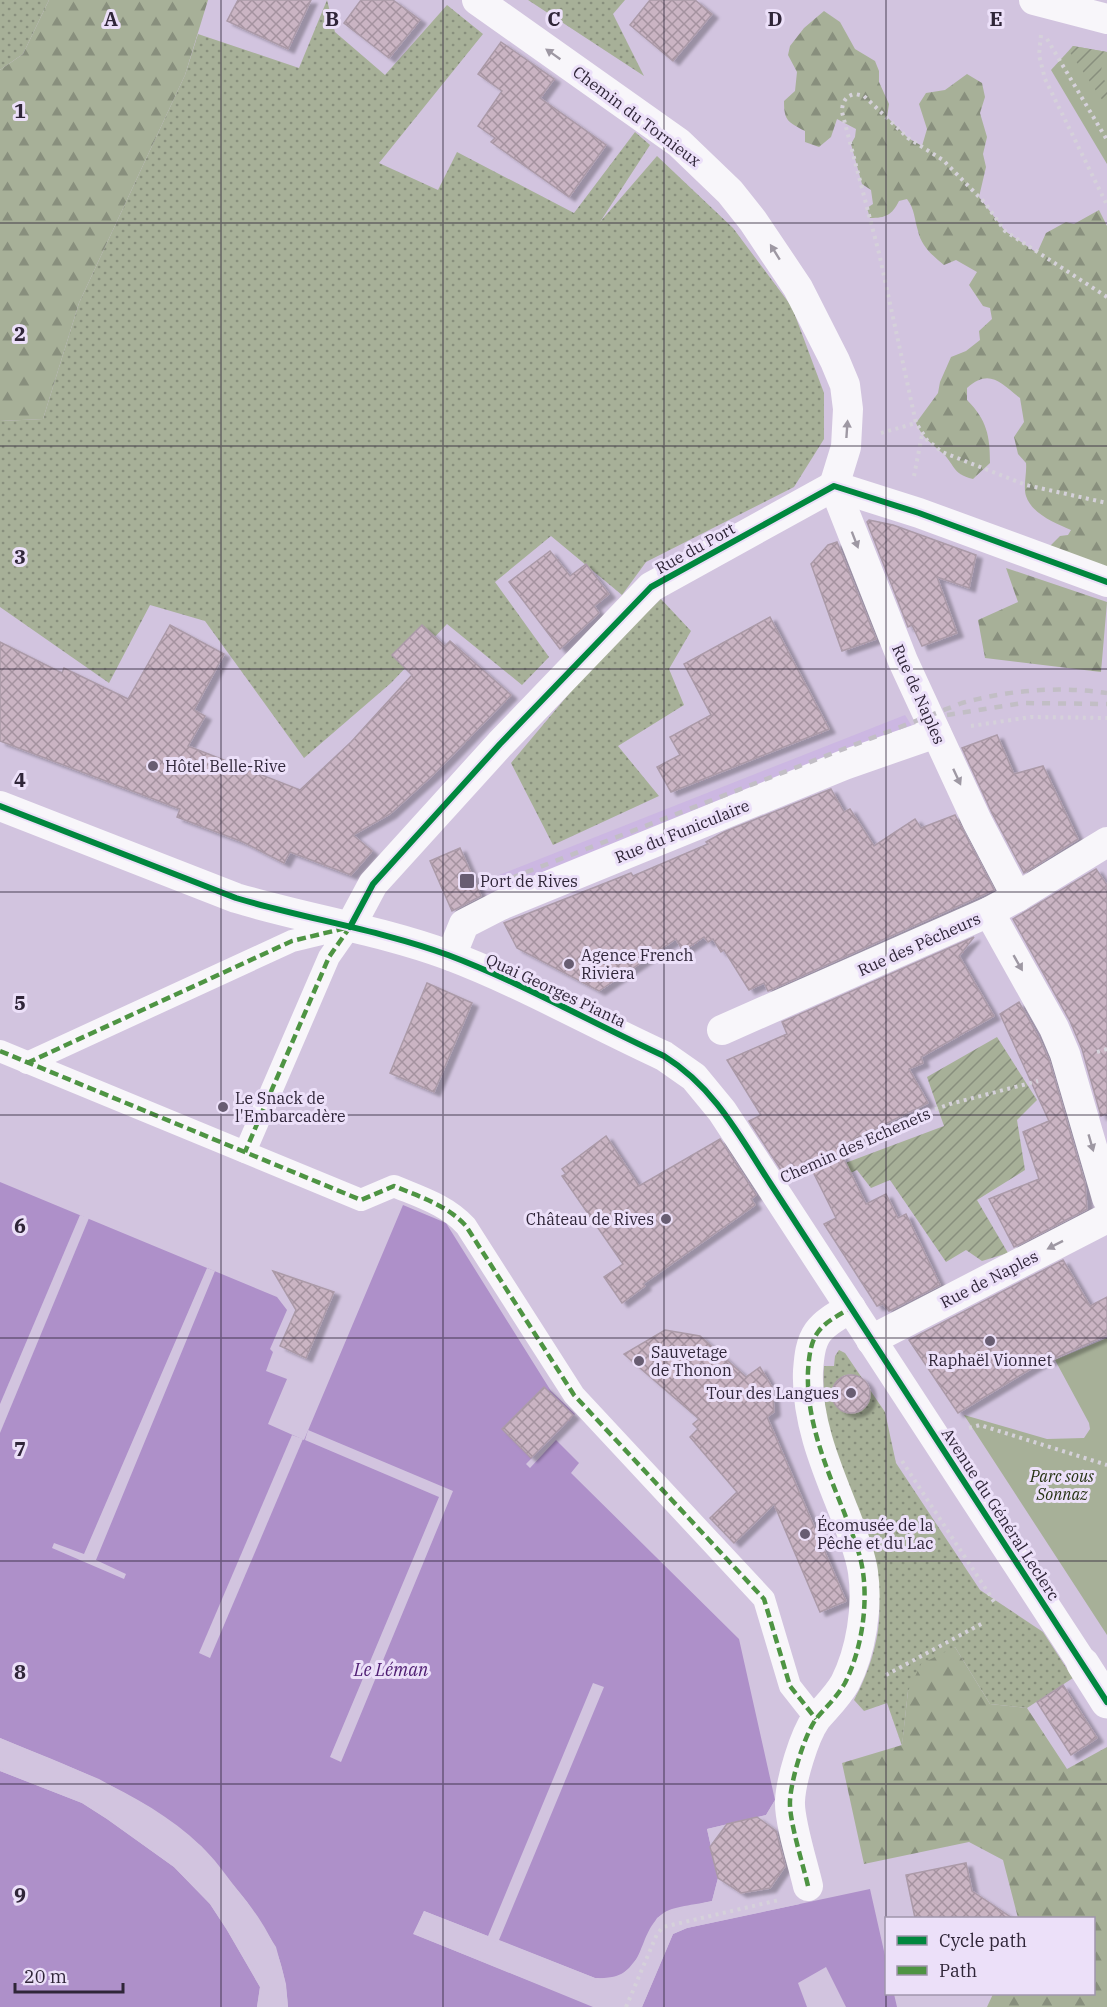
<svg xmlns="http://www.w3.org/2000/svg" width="1107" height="2007" viewBox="0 0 1107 2007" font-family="'IBM Plex Serif',serif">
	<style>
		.built { fill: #ccb7e2 }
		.grass { fill: url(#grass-dots) }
		.forest { fill: url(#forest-firs) }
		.park { fill: #a7b098 }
		.garden { fill: url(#garden-furrows) }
		.water { fill: #ae90c9 }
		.pier { fill: #d2c4df }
		.building { fill: url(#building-cross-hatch); stroke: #ab9aa8; stroke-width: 1.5; filter: url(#shadow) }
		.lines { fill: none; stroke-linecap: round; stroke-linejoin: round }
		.path { stroke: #d5d1da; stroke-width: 4; stroke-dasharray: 3 4.5; stroke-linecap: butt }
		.pedestrian { stroke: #f8f6fa; stroke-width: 22 }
		.minor { stroke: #f8f6fa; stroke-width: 30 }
		.tertiary { stroke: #f8f6fa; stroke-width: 33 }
		.rail { stroke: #c2bec5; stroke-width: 4.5; stroke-dasharray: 8 8; stroke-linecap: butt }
		.quiet { stroke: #4e9443; stroke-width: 4.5; stroke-dasharray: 9 4.5; stroke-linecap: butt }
		.cycleway-casing { stroke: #ece0f9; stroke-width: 10 }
		.cycleway { stroke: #00873e; stroke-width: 6 }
		.oneway { fill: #9e98a3 }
		.grid { fill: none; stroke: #2f2538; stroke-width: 1.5; stroke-opacity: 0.55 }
		.poi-dot { fill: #685d72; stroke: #ece0f9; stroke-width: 2 }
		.labels { text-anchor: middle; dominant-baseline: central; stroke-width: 6; stroke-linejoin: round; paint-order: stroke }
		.street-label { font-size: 16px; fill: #2f2538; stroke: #ece0f9 }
		.poi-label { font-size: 16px; fill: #2f2538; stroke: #ece0f9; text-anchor: start }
		.park-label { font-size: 16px; font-style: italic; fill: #253212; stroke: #ece0f9 }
		.water-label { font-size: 18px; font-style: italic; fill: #4f1d72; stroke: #ece0f9 }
		.grid-label { font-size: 20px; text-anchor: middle; font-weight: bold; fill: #2f2538; stroke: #ece0f9; stroke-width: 6; stroke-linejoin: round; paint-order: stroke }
	</style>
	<defs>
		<pattern id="grass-dots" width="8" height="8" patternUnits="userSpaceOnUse" patternTransform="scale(1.5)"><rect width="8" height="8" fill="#a7b098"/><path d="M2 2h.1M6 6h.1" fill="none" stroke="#888f7d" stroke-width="1.8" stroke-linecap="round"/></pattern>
		<pattern id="forest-firs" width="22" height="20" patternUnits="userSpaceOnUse" patternTransform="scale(1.5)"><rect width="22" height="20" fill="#a7b098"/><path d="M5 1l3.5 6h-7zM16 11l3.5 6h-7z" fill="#888f7d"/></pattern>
		<pattern id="garden-furrows" width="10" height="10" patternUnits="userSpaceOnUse" patternTransform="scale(1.5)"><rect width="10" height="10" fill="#a7b098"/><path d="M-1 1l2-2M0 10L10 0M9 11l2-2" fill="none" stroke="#888f7d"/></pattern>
		<pattern id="building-cross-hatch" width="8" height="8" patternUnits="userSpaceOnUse" patternTransform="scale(1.5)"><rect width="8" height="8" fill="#cab4c3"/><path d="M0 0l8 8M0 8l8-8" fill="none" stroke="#a4929f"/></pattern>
		<filter id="shadow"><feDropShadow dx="6" dy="4" stdDeviation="1.5" flood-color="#0004"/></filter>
	</defs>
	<rect width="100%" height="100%" fill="#d2c4df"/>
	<!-- built -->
	<path class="built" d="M905 715 915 731 499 891 494 877Z"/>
	<!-- grass -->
	<g class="grass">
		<path d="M0 0H49L23 54 0 70Z"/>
		<path d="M327 0 335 32 385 75 447 5 483 34 379 163 438 190 457 152 574 213 635 132 650 145 600 222 657 156 733 228 792 307 824 393V439L794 487 646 562 622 595 551 536 495 582 549 657 522 685 447 624 391 683 304 758 205 621 150 605 109 683 0 607V421L43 419 79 303 185 75 198 34 299 68Z"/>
		<path d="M528 0H625L613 14 644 76Z"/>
		<path d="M661 599 691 631 669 669 684 705 618 746 659 796 553 845 511 763 599 658Z"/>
		<path d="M839 1350 845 1353 862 1378C854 1374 847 1373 840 1378 811 1400 868 1437 870 1390L885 1412 896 1463 980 1590 1043 1632 1073 1678 1027 1708 990 1704 955 1647 908 1691 902 1746 887 1703 864 1711 854 1700C870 1671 882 1633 879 1599 878 1583 867 1559 862 1543 843 1485 820 1428 824 1366H834L835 1356Z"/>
	</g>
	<!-- forest -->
	<g class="forest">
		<path d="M49 0H208L185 75 79 303 43 419 0 421V70L23 54Z"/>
		<path d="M824 11 840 22 855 49 875 61 879 71V82L889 104 887 117 908 138 922 146 927 129 919 104 926 93 945 90 967 74 982 83 985 97 980 113 987 137 983 154 986 167 979 197 1005 231 1037 253 1046 233 1066 222 1074 224 1099 210 1107 226V567L1050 546 1060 536 1068 535 1071 530C1055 523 1032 514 1026 496 1023 487 1027 473 1026 463L1018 454 1014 437 1024 422 1020 398C1000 383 990 368 967 388V400C987 420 990 436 990 463L973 479C951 474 955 463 941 452 931 443 922 437 916 423L938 393 940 382 951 357 966 351 980 340 979 331 992 319 990 308 983 306 969 285 977 272 956 260 944 265C933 256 921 246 918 231 914 218 915 210 907 199L899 201C892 215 886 218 870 218L867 208 873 204 871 190 862 184 851 144 855 137 856 129 837 119 831 137 819 147 805 142V131C788 122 784 121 784 101L795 91 797 72 788 55 790 46 804 28Z"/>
		<path d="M1006 568 1107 602 1101 672 985 658 978 620 1018 602Z"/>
		<path d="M955 1647 990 1704 1027 1708 1067 1769 1107 1747V2007H987L993 1994H1094V1918H1018L1003 1860 969 1842 864 1864 842 1763 902 1745 908 1691 921 1664Z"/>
	</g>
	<!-- park -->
	<g class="park">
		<path d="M1073 46 1107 52V164L1051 70Z"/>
		<path d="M1107 1338V1635L964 1415 1047 1439 1084 1438 1090 1429 1089 1423 1055 1360Z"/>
	</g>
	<!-- garden -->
	<g class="garden">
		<path d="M1073 46 1107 52V58L1102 62 1101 74 1107 85V107L1069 51Z"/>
		<path d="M997 1037 1037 1100 1017 1120 1025 1170 977 1200 1008 1253 982 1261 966 1250 946 1262 890 1180 871 1188 857 1170 828 1183 824 1171 944 1126 927 1077Z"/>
	</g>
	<!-- water -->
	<g class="water">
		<path d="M0 1182 277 1297 287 1310 270 1349 273 1352 266 1371 287 1379 268 1424 304 1440 403 1205 446 1223 551 1391 575 1414 526 1464 530 1468 556 1440 579 1463 571 1473 739 1639 775 1800 766 1815 707 1829 718 1878 712 1901C700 1904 675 1906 665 1912 633 1933 651 1981 595 1978L424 1911 414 1934 593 2007H288C285 1956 268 1927 236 1888 225 1874 214 1858 201 1846 147 1794 68 1766 0 1738Z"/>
		<path d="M0 1771 82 1803 107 1819 174 1867 210 1904 227 1930 260 1987 257 2007H0Z"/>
		<path d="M870 1889 886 1960V1994H894L897 2007H846L826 1967 798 1983 807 2007H642L673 1934 687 1928Z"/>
	</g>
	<!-- pier -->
	<g class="pier">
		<path d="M80 1215 89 1218 0 1433V1404Z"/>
		<path d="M207 1268 215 1271 96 1560 126 1574 124 1579 52 1548 54 1543 84 1554Z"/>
		<path d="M308 1430 453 1491 341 1762 330 1757 439 1497 305 1440Z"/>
		<path d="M292 1435 303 1439 210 1658 199 1653Z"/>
		<path d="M593 1683 604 1687 499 1940 595 1978 608 1979 621 1975 629 1968 638 1957 657 1918 666 1912 712 1901 718 1878 707 1829 766 1815 775 1800 776 1804 767 1818 710 1831 721 1878 714 1903 667 1914 660 1920 641 1958 632 1970 621 1977 608 1981H594L426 1914 417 1933 594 2004 596 2007 413 1934 424 1911 488 1936Z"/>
		<path d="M0 1738 99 1779 149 1807 201 1846 247 1902 276 1947 286 1984 288 2007H285L283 1984 274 1948 245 1903 199 1848 148 1810 98 1782 0 1742Z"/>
		<path d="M0 1768 83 1801 108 1816 176 1865 212 1902 229 1929 263 1986 260 2007H257L260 1987 227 1930 210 1904 174 1867 107 1819 82 1803 0 1771Z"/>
		<path d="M799 1901 800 1904 687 1928 673 1934 642 2007H639L671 1931 687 1926Z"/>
	</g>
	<!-- building -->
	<g class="building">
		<path d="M238 0H311L288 49 227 21Z"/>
		<path d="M361 0H393L420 20 389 58 344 23Z"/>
		<path d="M650 0H695L712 14 673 61 630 25Z"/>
		<path d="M501 42 554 79 540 98 606 145 569 197 491 142 495 138 478 126 502 91 478 74Z"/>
		<path d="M869 520 893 525 976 555 969 588 937 577 957 633 922 646 912 625 908 627 867 522Z"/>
		<path d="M837 542 876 639 842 651 811 564 828 545Z"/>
		<path d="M550 551 570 576 586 564 609 594 594 606 599 613 560 649 509 582Z"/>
		<path d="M770 617 829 729 671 792 657 767 680 755 670 737 711 715 684 664Z"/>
		<path d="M170 625 224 654 194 710 205 716 188 746 300 790 351 742 412 675 392 655 422 625 445 646 450 641 511 695 434 774 390 814 353 835 372 851 351 875 290 852 284 863 243 842 177 817 180 809 0 741V642L62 673 64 668 128 699Z"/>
		<path d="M997 735 1014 774 1043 766 1078 839 1024 873 992 813 962 748Z"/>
		<path d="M831 789 844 812 850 809 874 846 915 819 921 828 955 815 994 890 768 991 764 983 749 990 724 950 721 952 713 939 708 942 704 937 683 951 676 939 599 991 517 948 504 923 631 873 633 876 708 844 706 842 724 832Z"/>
		<path d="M460 848 481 896 452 911 430 861Z"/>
		<path d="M1096 869 1107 885V1113L1101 1116 1082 1049 1070 1021 1013 919Z"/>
		<path d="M974 937 959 956 994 1016 921 1057 923 1063 909 1069 928 1103 838 1147 866 1204 886 1194 898 1218 906 1214 940 1285 889 1311 883 1304 877 1306 824 1224 836 1218 807 1160 785 1176 749 1121 761 1115 727 1060 787 1034 782 1022Z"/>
		<path d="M427 983 472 1003 434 1092 390 1073Z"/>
		<path d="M1019 1002 1038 1036 1049 1060 1085 1184 1087 1209 1014 1247 989 1199 1039 1179 1023 1132 1049 1121 1000 1014Z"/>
		<path d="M606 1136 639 1186 720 1139 756 1195 751 1199 755 1205 643 1284 645 1286 622 1303 604 1277 623 1264 562 1176 566 1174 562 1169Z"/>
		<path d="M1063 1260 1090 1306 1107 1297V1335L1049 1361 1047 1359 958 1413 909 1340Z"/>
		<path d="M273 1271 334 1292 306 1358 280 1346 296 1310Z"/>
		<path d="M665 1330 700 1336 746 1377 760 1367 772 1387 774 1412 767 1417 846 1601 820 1612 774 1504 734 1543 710 1518 737 1492 690 1437 698 1429 693 1424 699 1419 624 1354Z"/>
		<circle cx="851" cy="1394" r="19"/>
		<path d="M544 1387 573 1415 531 1458 502 1429Z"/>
		<path d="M1063 1685 1097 1738 1071 1755 1037 1702Z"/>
		<path d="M757 1817 776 1831 785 1866 770 1888 741 1893 718 1878 710 1847 727 1824Z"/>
		<path d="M966 1863 972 1891 1012 1918H915L906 1875Z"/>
	</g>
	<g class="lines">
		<!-- path -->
		<g class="path">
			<path d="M1041 35 1039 55 1045 79 1107 205"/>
			<path d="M1047 39 1107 140"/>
			<path d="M1107 297 1005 231 985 203 943 160 908 138 864 96 855 94C845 96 842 103 842 112L879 253 916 423 927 440 942 452 1026 485 1107 503"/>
			<path d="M881 433 916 423"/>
			<path d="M914 476 922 435"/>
			<path d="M971 726 1031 717 1107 718"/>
			<path d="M1097 1052 1107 1049"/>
			<path d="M798 1170 911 1118 950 1104 1038 1081"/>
			<path d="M969 1428 980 1425 1107 1465"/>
			<path d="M902 1461 995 1603"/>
			<path d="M886 1675 983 1623"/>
			<path d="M626 2007 657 1934 663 1927 779 1900"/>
		</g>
		<!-- pedestrian -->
		<g class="pedestrian">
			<path d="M0 1051 361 1200 394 1186C420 1197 447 1205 466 1226L574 1395 764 1599 790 1686 816 1719"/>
			<path d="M27 1063 292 941 350 927 329 957 245 1152"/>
		</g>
		<!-- minor -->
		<g class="minor">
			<path d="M477 0 679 143 730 192 753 221 798 288 835 361 845 385 848 409 846 447 834 486"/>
			<path d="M1034 0 1107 19"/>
			<path d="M834 486 903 661 977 821 1017 897"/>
			<path d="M0 806 236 898C306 919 380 930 448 955 522 983 592 1023 664 1056L694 1077 722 1111 1083 1664"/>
			<path d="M989 912 1054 1028 1065 1054 1107 1198"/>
			<path d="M350 927 373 884 500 744 651 587 834 486 919 513 1107 582"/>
			<path d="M451 956 464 924 501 905 844 765 936 733"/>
			<path d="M722 1030 989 912 1017 897 1107 842"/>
			<path d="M871 1340 1107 1218"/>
			<path d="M808 1886C803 1864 789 1821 790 1801 791 1780 804 1736 816 1719 826 1707 837 1697 845 1683 861 1651 868 1608 863 1572 860 1551 851 1531 844 1512 826 1467 806 1420 808 1371 809 1358 810 1343 818 1332 826 1321 839 1315 851 1308"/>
		</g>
		<!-- tertiary -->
		<path class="tertiary" d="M1083 1664 1107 1702"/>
		<!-- rail -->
		<g class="rail">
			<path d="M947 715 1023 703 1107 704"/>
			<path d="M496 884 962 703C1010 690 1057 686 1107 693"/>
		</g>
		<!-- quiet -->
		<g class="quiet">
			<path d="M0 1051 361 1200 394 1186C420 1197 447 1205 466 1226L574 1395 764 1599 790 1686 816 1719"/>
			<path d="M27 1063 292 941 350 927 329 957 245 1152"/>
			<path d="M808 1886C803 1864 789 1821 790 1801 791 1780 804 1736 816 1719 826 1707 837 1697 845 1683 861 1651 868 1608 863 1572 860 1551 851 1531 844 1512 826 1467 806 1420 808 1371 809 1358 810 1343 818 1332 826 1321 839 1315 851 1308"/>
		</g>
		<defs>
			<g id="cycleway">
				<path d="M0 806 236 898C306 919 380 930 448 955 522 983 592 1023 664 1056 714 1087 739 1135 770 1183L1107 1702"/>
				<path d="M350 927 373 884 500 744 651 587 834 486 919 513 1107 582"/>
			</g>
		</defs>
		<!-- cycleway casing -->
		<use href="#cycleway" class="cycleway-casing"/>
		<!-- cycleway -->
		<use href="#cycleway" class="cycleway"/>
	</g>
	<!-- one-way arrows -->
	<defs><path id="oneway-solid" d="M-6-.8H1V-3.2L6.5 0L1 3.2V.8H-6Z" transform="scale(1.5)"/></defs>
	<g class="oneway">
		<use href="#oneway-solid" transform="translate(553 54) rotate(-145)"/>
		<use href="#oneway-solid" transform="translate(775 252) rotate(-122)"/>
		<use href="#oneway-solid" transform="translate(847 429) rotate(-86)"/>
		<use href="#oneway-solid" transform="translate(855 540) rotate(69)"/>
		<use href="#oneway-solid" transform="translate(957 777) rotate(65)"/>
		<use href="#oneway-solid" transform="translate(1018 963) rotate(60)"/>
		<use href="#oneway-solid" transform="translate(1091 1143) rotate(74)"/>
		<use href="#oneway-solid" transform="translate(1055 1245) rotate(153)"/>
	</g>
	<!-- grid -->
	<path class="grid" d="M221 0V2007M443 0V2007M664 0V2007M886 0V2007M0 223H1107M0 446H1107M0 669H1107M0 892H1107M0 1115H1107M0 1338H1107M0 1561H1107M0 1784H1107"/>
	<!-- markers -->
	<g class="poi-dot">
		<circle cx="153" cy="766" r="6"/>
		<rect x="459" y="873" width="16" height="16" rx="3"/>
		<circle cx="569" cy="964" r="6"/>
		<circle cx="223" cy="1107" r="6"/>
		<circle cx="666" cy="1219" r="6"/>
		<circle cx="990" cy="1341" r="6"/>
		<circle cx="639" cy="1361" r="6"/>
		<circle cx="851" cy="1393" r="6"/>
		<circle cx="805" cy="1534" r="6"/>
	</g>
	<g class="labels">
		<!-- street labels -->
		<g class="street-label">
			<text transform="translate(637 116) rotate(37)">Chemin du Tornieux</text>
			<text transform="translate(695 548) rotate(-29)">Rue du Port</text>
			<text transform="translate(919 694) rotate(66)">Rue de Naples</text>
			<text transform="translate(682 831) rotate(-22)">Rue du Funiculaire</text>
			<text transform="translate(919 944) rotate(-24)">Rue des Pêcheurs</text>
			<text transform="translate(556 990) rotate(25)">Quai Georges Pianta</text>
			<text transform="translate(855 1145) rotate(-24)">Chemin des Echenets</text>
			<text transform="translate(989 1279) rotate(-27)">Rue de Naples</text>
			<text transform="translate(1001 1514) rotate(57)">Avenue du Général Leclerc</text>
		</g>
		<!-- poi labels -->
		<g class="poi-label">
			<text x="165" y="766">Hôtel Belle-Rive</text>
			<text x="480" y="881">Port de Rives</text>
			<text x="581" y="955">Agence French<tspan x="581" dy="18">Riviera</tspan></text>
			<text x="235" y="1098">Le Snack de<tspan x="235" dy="18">l'Embarcadère</tspan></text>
			<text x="654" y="1219" text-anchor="end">Château de Rives</text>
			<text x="651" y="1352">Sauvetage<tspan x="651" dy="18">de Thonon</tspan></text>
			<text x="990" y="1360" text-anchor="middle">Raphaël Vionnet</text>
			<text x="839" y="1393" text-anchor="end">Tour des Langues</text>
			<text x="817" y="1525">Écomusée de la<tspan x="817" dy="18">Pêche et du Lac</tspan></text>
		</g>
		<!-- park labels -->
		<g class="park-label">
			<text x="1062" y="1476">Parc sous<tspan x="1062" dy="18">Sonnaz</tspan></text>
		</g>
		<!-- water labels -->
		<g class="water-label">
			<text x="391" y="1669">Le Léman</text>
		</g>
	</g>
	<g class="grid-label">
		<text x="111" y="26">A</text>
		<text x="332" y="26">B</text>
		<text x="554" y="26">C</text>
		<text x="775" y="26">D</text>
		<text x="996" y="26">E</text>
		<text x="20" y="118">1</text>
		<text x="20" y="341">2</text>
		<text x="20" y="564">3</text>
		<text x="20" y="787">4</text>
		<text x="20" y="1010">5</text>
		<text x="20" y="1233">6</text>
		<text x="20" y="1456">7</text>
		<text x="20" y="1679">8</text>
		<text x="20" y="1902">9</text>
	</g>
	<!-- legend -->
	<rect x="885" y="1917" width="210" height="78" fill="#ece0f9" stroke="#a095ac" stroke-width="1.5"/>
	<rect x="897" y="1936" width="30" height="9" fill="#00873e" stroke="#a095ac" stroke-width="1.5"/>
	<text x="939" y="1947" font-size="18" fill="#2f2538">Cycle path</text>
	<rect x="897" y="1966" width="30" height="9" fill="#4e9443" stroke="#a095ac" stroke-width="1.5"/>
	<text x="939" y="1977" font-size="18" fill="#2f2538">Path</text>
	<!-- scale -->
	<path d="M15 1983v9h108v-9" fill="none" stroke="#2f2538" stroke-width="3"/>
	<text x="24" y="1983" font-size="18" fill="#2f2538" stroke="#ece0f9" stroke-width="4.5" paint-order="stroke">20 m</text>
</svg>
